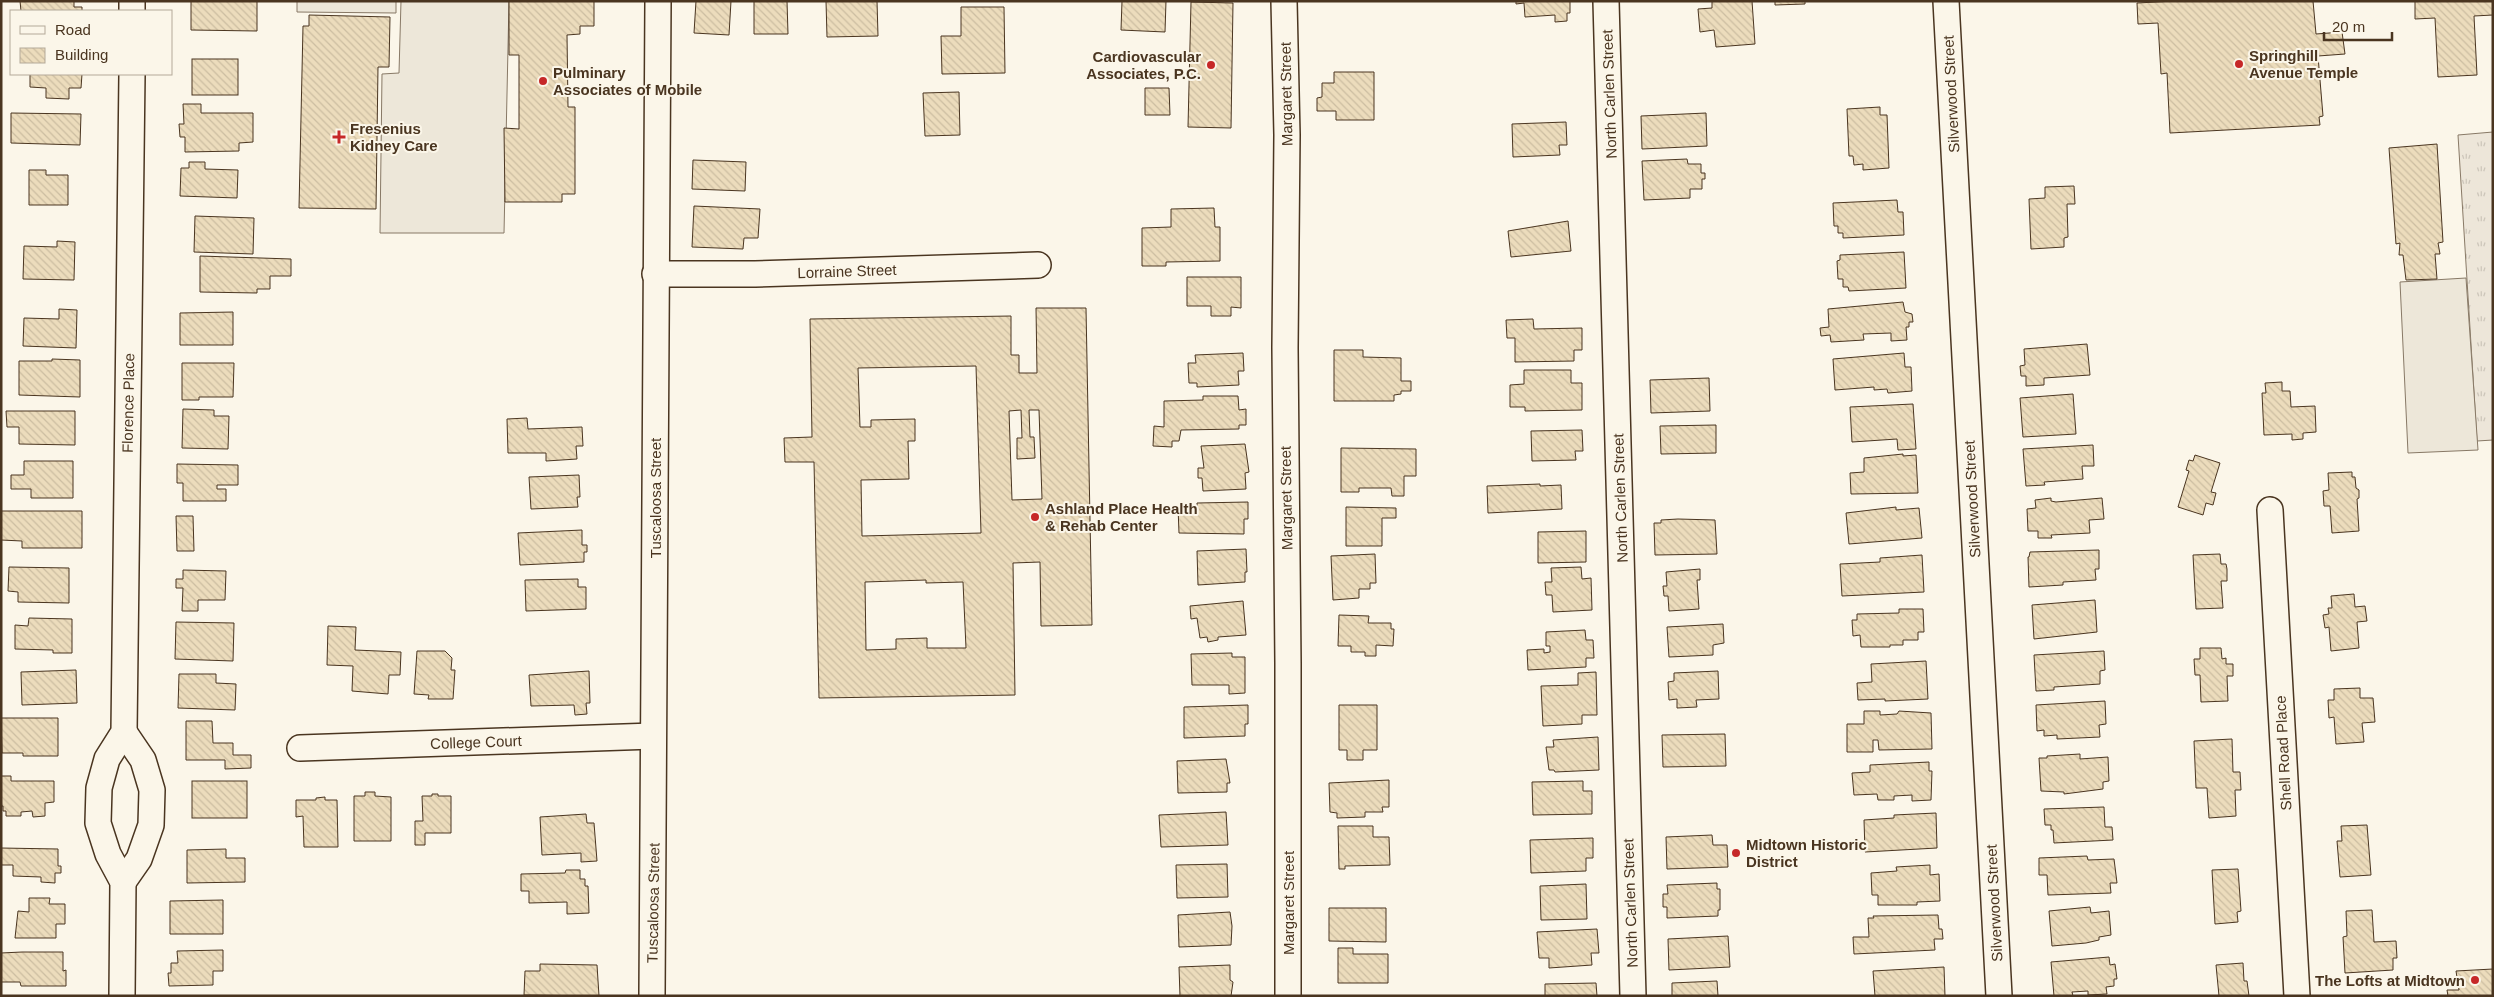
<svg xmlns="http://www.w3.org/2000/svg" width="2494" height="997" viewBox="0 0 2494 997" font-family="Helvetica,sans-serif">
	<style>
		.grass { fill: url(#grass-tufts); stroke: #887966 }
		.parking { fill: #ede7d9; stroke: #887966 }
		.building { fill: url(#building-back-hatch); stroke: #4a3520; fill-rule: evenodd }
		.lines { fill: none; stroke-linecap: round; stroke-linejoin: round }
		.minor-casing { stroke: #4a3520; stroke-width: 28 }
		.minor { stroke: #fbf6e9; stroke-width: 25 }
		.poi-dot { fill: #c62828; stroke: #fbf6e9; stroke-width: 2 }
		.labels { text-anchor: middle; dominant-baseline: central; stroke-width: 4; stroke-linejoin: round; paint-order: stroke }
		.poi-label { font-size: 15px; font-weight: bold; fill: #4a3520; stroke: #fbf6e9; text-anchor: start }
		.street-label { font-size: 15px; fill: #4a3520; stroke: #fbf6e9 }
	</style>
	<defs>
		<pattern id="grass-tufts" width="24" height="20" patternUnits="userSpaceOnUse" patternTransform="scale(1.25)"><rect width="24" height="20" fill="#ede6d9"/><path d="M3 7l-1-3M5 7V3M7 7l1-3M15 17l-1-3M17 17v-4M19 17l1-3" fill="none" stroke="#cdc6ba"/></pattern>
		<pattern id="building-back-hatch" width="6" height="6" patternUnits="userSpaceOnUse" patternTransform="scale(1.25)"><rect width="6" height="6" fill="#ecdcbc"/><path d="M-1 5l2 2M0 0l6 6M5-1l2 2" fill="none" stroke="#ccbda1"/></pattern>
	</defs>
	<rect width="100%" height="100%" fill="#fbf6e9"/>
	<!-- grass -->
	<path class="grass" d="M2493 132V440L2477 441 2458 135Z"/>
	<!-- parking -->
	<g class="parking">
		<path d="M297 1H396V13L297 12Z"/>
		<path d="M401 1H509L504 233H380L382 74 399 73Z"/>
		<path d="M2466 278 2478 450 2408 453 2400 282Z"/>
	</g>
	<!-- building -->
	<g class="building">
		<path d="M20 1H74V7H82V11H21Z"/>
		<path d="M191 1H257V31L191 30Z"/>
		<path d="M509 1H594V26H580V34L567 35 568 107H575V194H562V202H505L504 128 519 129V55H509Z"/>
		<path d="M696 1H731L729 35 694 33Z"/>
		<path d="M754 1H787L788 34H754Z"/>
		<path d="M826 1H877L878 36 827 37Z"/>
		<path d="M1122 1H1166L1165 32 1121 30Z"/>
		<path d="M1516 1H1570V13H1567V21L1555 22V15L1525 17 1524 3 1516 4Z"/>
		<path d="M1712 1H1752L1755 44 1716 47 1714 30 1700 32 1698 9 1712 8Z"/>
		<path d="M1775 1H1805V4L1775 5Z"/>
		<path d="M2175 1H2313L2316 34 2342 32 2345 54 2318 56 2323 116 2319 117 2320 125 2170 133 2167 73 2161 74 2158 23 2138 24 2137 3Z"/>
		<path d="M2415 1H2493V15L2474 16 2477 75 2438 77 2435 18 2415 19Z"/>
		<path d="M1191 2 1233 3 1231 128 1188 127Z"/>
		<path d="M961 7H1004L1005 73 942 74 941 36H961Z"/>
		<path d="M309 15 390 17 389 67H378L376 209 299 208 303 26H309Z"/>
		<rect x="192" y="59" width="46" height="36"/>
		<path d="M1334 72H1374V120H1336V111H1317V98L1322 97V83H1334Z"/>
		<path d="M30 74H82L81 88H69V99L46 98V88L30 87Z"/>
		<path d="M1145 88H1169L1170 115H1145Z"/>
		<path d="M959 92 960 135 925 136 923 93Z"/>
		<path d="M183 104H201V113H253V142L239 143V151L185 152V137H180L179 124H184Z"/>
		<path d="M1880 107V115H1887L1889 168 1863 170V164L1854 165 1853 156H1849L1847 109Z"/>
		<path d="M11 113 81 114 80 145 11 143Z"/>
		<path d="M1706 113 1707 146 1642 149 1641 116Z"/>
		<path d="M1566 122 1567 145H1559L1560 155 1513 157 1512 124Z"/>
		<path d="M2437 144 2443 242 2438 243 2440 254H2435L2437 279 2406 280 2403 255H2399L2400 243 2396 244 2389 148Z"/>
		<path d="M1687 159 1688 164H1701V173H1705V179H1702V189H1690V198L1644 200 1642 161Z"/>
		<path d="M693 160 746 162 745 191 692 189Z"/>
		<path d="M189 162H205V169L238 170 237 198 180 196 181 168H189Z"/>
		<path d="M29 170H46V175H68V205H29Z"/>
		<path d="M2074 186 2075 204H2067L2068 237 2064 238V247L2031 249 2029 199 2045 198V187Z"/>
		<path d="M1897 200 1898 212H1903L1904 235 1843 238V233H1838V226H1834L1833 203Z"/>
		<path d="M694 206 760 209 758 238H744L743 249 692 247Z"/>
		<path d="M1214 208 1215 227H1220V261L1166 262V266H1142V228L1171 227V209Z"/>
		<path d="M195 216 254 218 253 254 194 252Z"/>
		<path d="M1568 221 1571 251 1511 257 1508 231Z"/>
		<path d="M57 241 75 242 74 280 23 279 24 246 57 247Z"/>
		<path d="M1904 252 1906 288 1849 291 1848 287H1843V279H1838L1837 261 1840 260V255Z"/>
		<path d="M200 256 291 259V276H270V289H257V293L200 292Z"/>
		<path d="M1187 277H1241V308L1231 307V316H1211V306H1187Z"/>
		<path d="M1903 302 1905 312 1912 314 1913 322H1909V327H1906L1907 340 1891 341V333L1863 334 1864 340 1831 342 1830 335 1821 336 1820 328 1829 327 1828 309Z"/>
		<path d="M1036 308H1086L1092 625 1041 626 1040 562 1013 563 1015 695 819 698 814 462H785L784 438 812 437 810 319 1011 316V355H1019V373H1037ZM976 366 981 533 862 536 861 480 909 479 908 441H915V419L871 420V427H860L858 368ZM1021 410 1022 438H1017V459L1035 458 1034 437H1030L1029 410H1039L1042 499 1012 500 1009 411ZM926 580V583L963 582 966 648H927V638L896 639V649L866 650 865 582Z"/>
		<path d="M59 309 77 310 76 348 23 346 24 318 59 319Z"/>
		<path d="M233 312V345H180V313Z"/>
		<path d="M1533 319 1534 329 1582 328V350H1574V361L1515 362V338H1507L1506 320Z"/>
		<path d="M2087 344 2090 375 2044 378V385L2026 386V376H2021L2020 366 2025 365 2024 349Z"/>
		<path d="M1334 350H1363V357L1401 358V381H1411V391H1401V394L1394 395V401H1334Z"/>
		<path d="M1243 353 1244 371H1238L1239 385 1197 387V383H1189L1188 363H1196L1195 355Z"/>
		<path d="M1904 353 1905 367H1911L1912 391 1888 393 1887 389 1874 390V387L1835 390 1833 359Z"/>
		<path d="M52 359 80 360V397L19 395V361H52Z"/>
		<path d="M182 363H234L233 397H199V400H182Z"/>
		<path d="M1524 370H1571V383H1582V410L1525 411V407H1510V385L1524 384Z"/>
		<path d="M1709 378 1710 411 1651 413 1650 380Z"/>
		<path d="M2282 382V391H2290L2291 407 2315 406 2316 432 2303 433V439L2292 440V434L2264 435 2262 393H2266L2265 383Z"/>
		<path d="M2073 394 2076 434 2023 437 2020 398Z"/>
		<path d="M1203 396H1238L1239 410 1246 409V425H1239V429L1181 430 1179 441H1172V447L1153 446 1154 426 1164 427V401L1203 400Z"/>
		<path d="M1913 404 1916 449 1898 450 1897 439 1852 442 1850 407Z"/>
		<path d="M183 409 214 410V416H229L228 449 182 448Z"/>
		<path d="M6 411H75V445L19 444V427H7Z"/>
		<path d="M527 418 528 429 582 427 583 446H576L577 459 546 461V453H508L507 419Z"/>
		<path d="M1716 425V453L1661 454 1660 426Z"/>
		<path d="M1582 430 1583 451H1575L1576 460 1532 461 1531 431Z"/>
		<path d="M1245 444 1249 472 1245 473 1246 489 1203 491 1202 478H1198V468H1204L1201 446Z"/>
		<path d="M2093 445 2094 466H2082L2083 479 2044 482 2045 485 2026 486 2023 449Z"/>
		<path d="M1341 448 1416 449V476H1404V496H1392L1391 488H1359V492H1341Z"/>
		<path d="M1903 454V456L1916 455 1918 493 1851 494 1850 473 1864 472V458Z"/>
		<path d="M2195 455 2220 463 2211 492 2216 493 2213 505 2206 503 2203 515 2178 507 2189 471 2186 470 2189 460 2193 461Z"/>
		<path d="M24 461H73V498H31V489H11V475H24Z"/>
		<path d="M177 464 238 465V485H217V489H226V501H183V483H177Z"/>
		<path d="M2352 472V477H2355L2356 488 2359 490V498L2357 499 2359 531 2332 533 2330 506H2324L2323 491 2329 490 2328 473Z"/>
		<path d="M579 475 580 497H577L578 507 531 509 529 477Z"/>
		<path d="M1540 484V486L1561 485 1562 509 1488 513 1487 486Z"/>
		<path d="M2051 498V501L2056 502 2102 498 2104 519 2089 520 2090 533 2051 535 2052 538H2038V531H2028L2027 509 2036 508 2035 500Z"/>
		<path d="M1248 502V519H1244V534L1179 533 1178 507H1197V503Z"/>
		<path d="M1346 507 1396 508V518H1382V546H1346Z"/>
		<path d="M1896 507V510L1919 508 1922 538 1849 544 1846 513Z"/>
		<path d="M1 511H82V548H22V541L1 540Z"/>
		<path d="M176 516H193L194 551H177Z"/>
		<path d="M1678 519 1715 520 1717 554 1655 555 1654 523H1661V520Z"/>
		<path d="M582 530V545H587V552H584V562L520 565 518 533Z"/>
		<path d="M1586 531V562L1538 563V532Z"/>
		<path d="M1246 549 1247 572H1245V582L1198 585 1197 551Z"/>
		<path d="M2099 550V569H2095L2096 580 2063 582V585L2029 587 2028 557H2029L2030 552Z"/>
		<path d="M1375 554 1376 583H1370V589H1359V598L1333 600 1331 556Z"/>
		<path d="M2220 554 2221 564H2226L2227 569V581H2221L2223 608 2196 609 2193 555Z"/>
		<path d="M1922 555 1924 592 1842 596 1840 564 1880 562V558Z"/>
		<path d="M9 567 69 568V603L18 602V592L8 591Z"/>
		<path d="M1581 567 1582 579 1591 578 1592 610 1553 612 1552 595H1546L1545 582H1552L1551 568Z"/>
		<path d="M1700 569V580H1697L1699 609 1669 611 1668 596H1664L1663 586H1667L1666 572Z"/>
		<path d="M183 570 226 571 225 600H198V611H182L183 588H176V579H183Z"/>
		<path d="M578 579V587H586V609L526 611 525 580Z"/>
		<path d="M2354 594 2355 607 2365 606 2367 621 2357 622 2359 648 2331 651 2329 627 2325 628 2323 615 2329 614 2328 608H2332L2331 596Z"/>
		<path d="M2095 600 2097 632 2034 639 2032 605Z"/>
		<path d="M1243 601 1246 635 1218 637V640L1208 642 1207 637 1200 638 1197 618 1191 619 1190 606Z"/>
		<path d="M1899 609H1923L1924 632H1918V640H1903V645H1890V647H1861L1860 635 1853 636 1852 620H1857V614L1899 613Z"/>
		<path d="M1339 615 1369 616 1368 623H1391V629H1394L1393 646 1376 645V656H1365V652H1351V646H1338Z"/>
		<path d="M29 618 72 619V653H53V650L15 649V625L28 626Z"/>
		<path d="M176 622 234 623 233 661 175 659Z"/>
		<path d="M1723 624 1724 643 1713 645V655L1669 657 1667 627Z"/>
		<path d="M328 626 356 627 355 650 401 652 400 675H389L388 694 352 691 353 666 327 665Z"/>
		<path d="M1585 630 1586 640H1593L1594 658H1586V667L1528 670 1527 650 1544 649V653L1550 652V646H1546V632Z"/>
		<path d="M2200 648H2221L2222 659 2226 658V664H2233V676H2227L2228 701 2201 702 2200 675H2195L2194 659H2200Z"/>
		<path d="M417 651H445L452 658 451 670H455L453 699H428L429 695 414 694Z"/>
		<path d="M2104 651 2105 670 2100 671V684L2054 687V690L2036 691 2034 655Z"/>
		<path d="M1232 653V657H1245V693L1229 694V685H1192L1191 654Z"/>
		<path d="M1926 661 1928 699 1885 701V699L1858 700 1857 683 1872 682 1871 664Z"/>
		<path d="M76 670 77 703 22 705 21 672Z"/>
		<path d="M589 671 590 703H586L587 714 575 715 574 705 531 706 529 675Z"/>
		<path d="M1718 671 1719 699 1696 700 1697 707 1677 708V699L1669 700 1668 682 1674 681V673Z"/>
		<path d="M1596 672 1597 715H1582V724L1543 726 1541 686 1578 685V673Z"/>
		<path d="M179 674H216V683L236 684 235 710 178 708Z"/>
		<path d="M2360 688V698H2373L2375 722 2362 723 2364 742 2336 744 2334 717 2329 718 2328 700H2334V689Z"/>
		<path d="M2105 701 2106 724 2099 725 2100 737 2057 739V735L2044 736V730L2037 731 2036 705Z"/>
		<path d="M1248 705V724H1245V736L1184 738V707Z"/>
		<path d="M1339 705H1377V750H1363V760H1347V750H1339Z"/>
		<path d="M1864 711H1880V715L1897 714 1899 711 1931 713 1932 749 1879 750 1878 740H1873V752H1847V724H1864Z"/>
		<path d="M1 718H58V756H23V753H2Z"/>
		<path d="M186 721H212L213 743H233V755H251V768L225 769V760H186Z"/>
		<path d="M1725 734 1726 766 1663 767 1662 735Z"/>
		<path d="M1598 737 1599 770 1555 772 1554 770H1549L1546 747H1554L1553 740Z"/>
		<path d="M2232 739 2233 772H2240L2241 790H2235L2236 816 2209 818 2207 788H2196L2194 741Z"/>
		<path d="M2080 754V759L2108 757 2109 781 2103 782V789L2064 794V792L2041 791 2039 758H2047V756Z"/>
		<path d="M1226 759 1230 783H1227V792L1178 793 1177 761Z"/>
		<path d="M1929 762V771H1932L1931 800 1912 801V795L1894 796V800H1878L1877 794 1854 795 1852 773 1870 772V765Z"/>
		<path d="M1 776H11V781H54V802L45 803V816L33 817 32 811 21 812V816H6V811H3V806H1Z"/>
		<path d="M1389 780V807H1382L1383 812H1365V817L1337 818V813L1330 812 1329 783Z"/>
		<rect x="192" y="781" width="55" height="37"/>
		<path d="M1583 781V791H1592V814L1533 815 1532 782Z"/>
		<path d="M365 792H375V796L391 797V841H354V796H365Z"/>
		<path d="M432 794H438V796H451V833H425V845H415V821H423L422 796H432Z"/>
		<path d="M325 797V800H337L338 847H304L303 816 296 817V800H316V798Z"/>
		<path d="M2104 807 2105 827H2112L2113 840 2054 843 2053 830H2051V825H2045L2044 809Z"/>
		<path d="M1226 812 1228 845 1161 847 1159 815Z"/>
		<path d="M1936 813 1937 848 1865 852 1864 820 1894 818V815Z"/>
		<path d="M586 814 587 823H594L597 861 581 862V853L542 855 540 817Z"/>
		<path d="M2367 825 2371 875 2340 877 2337 841H2342L2341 826Z"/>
		<path d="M1338 826H1373V837H1389L1390 865 1345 866V869H1339Z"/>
		<path d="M1712 835 1713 845H1727L1728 867 1667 869 1666 837Z"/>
		<path d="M1593 838V858H1586V871L1531 873 1530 840Z"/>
		<path d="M1 848 58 849V866H61V873H55V883L41 882V877L13 876V865H1Z"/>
		<path d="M226 849V858H245V882L187 883V850Z"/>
		<path d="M2087 856 2088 860 2114 859 2117 883H2110L2111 893 2048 895 2047 875H2039V858Z"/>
		<path d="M1227 864 1228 897 1177 898 1176 865Z"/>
		<path d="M1930 865V875L1939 874 1940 901 1917 902V905H1878V895H1872L1871 873 1897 871 1896 867Z"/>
		<path d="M2238 869 2241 911 2237 912 2238 922 2215 924 2212 870Z"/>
		<path d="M566 870H580V879H585V886H588L589 913 567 914V902L529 903V891H521V874L565 873Z"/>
		<path d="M1717 883V889H1720V910H1718V916L1667 918V907H1663V894H1668L1667 885Z"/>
		<path d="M1586 884 1587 919 1541 920 1540 886Z"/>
		<path d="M29 898H50L49 904H65V924H56V938H15L18 911 29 912Z"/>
		<path d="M223 900V934H170V901Z"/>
		<path d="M2090 907 2091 913 2109 911 2111 935 2099 937V940L2086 943 2052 946 2049 911Z"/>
		<path d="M1329 908H1386V942L1329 941Z"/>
		<path d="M2372 910 2374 942 2396 941 2397 958H2393V970L2345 973 2343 937 2347 936 2346 911Z"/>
		<path d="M1230 912 1232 926 1231 945 1179 947 1178 915Z"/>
		<path d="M1938 915 1939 929H1942L1943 939H1934L1935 950 1854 954 1853 937H1869L1868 918H1874L1873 916Z"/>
		<path d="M1597 929 1599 953H1591L1592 965 1549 968V958H1539L1537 932Z"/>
		<path d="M1728 936 1730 967 1669 970 1668 939Z"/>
		<path d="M1338 948H1353V954H1388V983H1338Z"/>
		<path d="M223 950V971H213V985L169 986 168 973H171V963H178L177 951Z"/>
		<path d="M22 952H63V971L66 970V986H21L20 982H1V953Z"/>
		<path d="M2109 957 2110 965 2115 964 2117 979H2114V986L2106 987 2107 994 2088 995V991L2072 992 2073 996H2054L2051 962Z"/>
		<path d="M2243 963 2244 981H2247L2249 996H2219L2216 965Z"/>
		<path d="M540 964 597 965 599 996 524 995 525 971H540Z"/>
		<path d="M1230 965V980L1233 982 1231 996H1180L1179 967Z"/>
		<path d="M1944 967 1945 996H1875L1873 971Z"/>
		<path d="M2493 969V996H2448L2447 990H2459L2456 971Z"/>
		<path d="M1717 981 1718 996H1672V983Z"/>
		<path d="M1596 983 1597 996H1545V984Z"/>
	</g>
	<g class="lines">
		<defs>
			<g id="minor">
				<path d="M1284 1 1287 135 1285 348 1288 663V996"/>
				<path d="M1606 1 1633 996"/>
				<path d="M1946 1 1999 996"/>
				<path d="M132 11V1"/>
				<path d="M655 274H755L1038 265"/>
				<path d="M2270 510 2297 996"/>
				<path d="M300 748 653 736"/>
				<path d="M123 882 139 859 151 825 152 790 143 760 124 732"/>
				<path d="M122 996 123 882 108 854 98 823 99 788 107 759 124 732 132 74"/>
				<path d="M652 996 658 1"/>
			</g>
		</defs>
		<!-- minor casing -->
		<use href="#minor" class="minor-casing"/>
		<!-- minor -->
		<use href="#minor" class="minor"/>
	</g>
	<!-- markers -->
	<g class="poi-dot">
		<circle cx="2239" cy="64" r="5"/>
		<circle cx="1211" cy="65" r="5"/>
		<circle cx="543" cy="81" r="5"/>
		<path d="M336.5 129.5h5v5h5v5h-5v5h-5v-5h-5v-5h5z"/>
		<circle cx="1035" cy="517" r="5"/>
		<circle cx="1736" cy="853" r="5"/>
		<circle cx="2475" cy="980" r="5"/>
	</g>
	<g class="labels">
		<!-- poi labels -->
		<g class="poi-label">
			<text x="2249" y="55">Springhill<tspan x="2249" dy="17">Avenue Temple</tspan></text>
			<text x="1201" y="56" text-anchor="end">Cardiovascular<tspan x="1201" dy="17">Associates, P.C.</tspan></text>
			<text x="553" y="72">Pulminary<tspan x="553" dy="17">Associates of Mobile</tspan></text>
			<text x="350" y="128">Fresenius<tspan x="350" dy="17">Kidney Care</tspan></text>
			<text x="1045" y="508">Ashland Place Health<tspan x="1045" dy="17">&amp; Rehab Center</tspan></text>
			<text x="1746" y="844">Midtown Historic<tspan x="1746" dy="17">District</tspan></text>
			<text x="2465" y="980" text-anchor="end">The Lofts at Midtown</text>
		</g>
		<!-- street labels -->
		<g class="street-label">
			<text transform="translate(1286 94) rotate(-91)">Margaret Street</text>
			<text transform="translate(1609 94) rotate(-92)">North Carlen Street</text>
			<text transform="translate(1951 94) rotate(-93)">Silverwood Street</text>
			<text transform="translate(847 271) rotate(-2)">Lorraine Street</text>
			<text transform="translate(128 403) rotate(-89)">Florence Place</text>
			<text transform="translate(655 498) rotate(-90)">Tuscaloosa Street</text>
			<text transform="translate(1286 498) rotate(-91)">Margaret Street</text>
			<text transform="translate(1620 498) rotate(-92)">North Carlen Street</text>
			<text transform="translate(1972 499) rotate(-93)">Silverwood Street</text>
			<text transform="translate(476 742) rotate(-2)">College Court</text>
			<text transform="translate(2283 753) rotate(-93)">Shell Road Place</text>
			<text transform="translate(653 903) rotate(-89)">Tuscaloosa Street</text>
			<text transform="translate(1288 903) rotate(-90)">Margaret Street</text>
			<text transform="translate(1630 903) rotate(-92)">North Carlen Street</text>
			<text transform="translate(1994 903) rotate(-93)">Silverwood Street</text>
		</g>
	</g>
	<!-- border -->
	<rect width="2494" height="997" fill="none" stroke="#4a3520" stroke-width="5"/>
	<!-- legend -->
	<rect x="10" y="10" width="162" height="65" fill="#fbf6e9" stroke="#b4a999"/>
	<rect x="20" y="26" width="25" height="8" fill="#fbf6e9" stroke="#b4a999"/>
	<text x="55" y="35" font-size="15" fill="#4a3520">Road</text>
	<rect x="20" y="48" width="25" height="15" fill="url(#building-back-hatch)" stroke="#b4a999"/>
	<text x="55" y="60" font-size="15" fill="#4a3520">Building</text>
	<!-- scale -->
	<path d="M2324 32v8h68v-8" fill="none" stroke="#4a3520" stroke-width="2.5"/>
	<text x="2332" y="32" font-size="15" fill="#4a3520" stroke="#fbf6e9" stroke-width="4" paint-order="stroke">20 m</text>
</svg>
